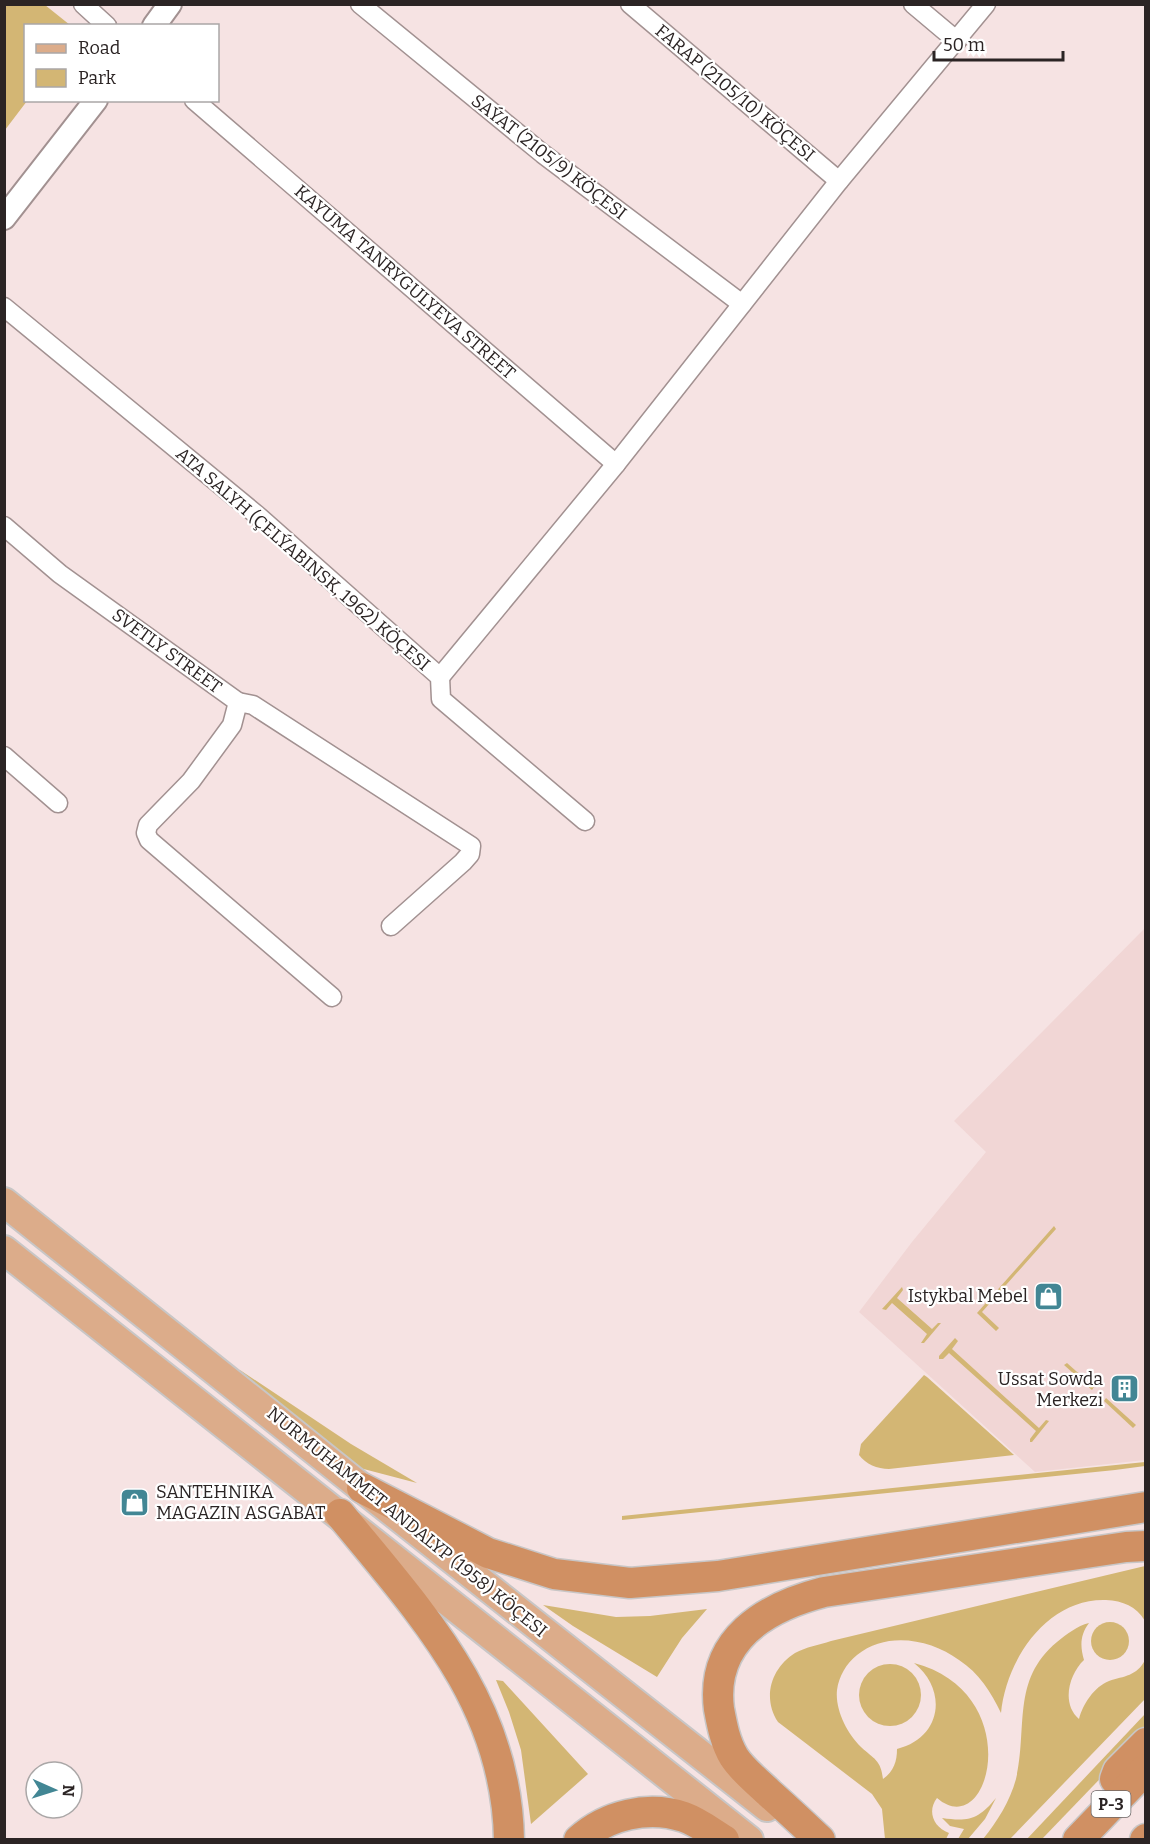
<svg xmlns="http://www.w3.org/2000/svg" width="1150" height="1844" viewBox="0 0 1150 1844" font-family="Bitter,serif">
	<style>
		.built { fill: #f1d6d5 }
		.green { fill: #d3b674 }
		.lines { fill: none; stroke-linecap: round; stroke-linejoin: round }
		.minor-casing { stroke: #a29191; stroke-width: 21 }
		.tertiary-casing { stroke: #a29191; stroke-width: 26 }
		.primary-casing { stroke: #c8c6c6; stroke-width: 32 }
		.trunk-casing { stroke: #c8c6c6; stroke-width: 33 }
		.minor { stroke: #fff; stroke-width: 18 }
		.tertiary { stroke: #fff; stroke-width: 22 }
		.primary { stroke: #dcac8a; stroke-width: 28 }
		.trunk { stroke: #d09063; stroke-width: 30 }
		.labels { text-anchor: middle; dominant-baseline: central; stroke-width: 4.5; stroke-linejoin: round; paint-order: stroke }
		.shield { fill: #fff; stroke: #6b6666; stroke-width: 1.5 }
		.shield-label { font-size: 16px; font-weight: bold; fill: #2b2424 }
		.street-label { font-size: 18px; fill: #2b2424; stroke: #fff }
		.poi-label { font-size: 18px; fill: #2b2424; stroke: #fff; text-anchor: end }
	</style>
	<rect width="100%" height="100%" fill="#f6e3e3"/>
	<!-- built -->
	<path class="built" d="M1145 928V1460L1035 1472 859 1312 912 1242 986 1152 954 1121Z"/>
	<!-- green -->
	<g class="green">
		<path d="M5 4 45 5 70 25 26 26V100L27 101 5 130Z"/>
		<path d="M1054 1226 1056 1229 982 1312 999 1328 996 1331 977 1313Z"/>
		<path d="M902 1287 903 1290 897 1298 932 1329 938 1323H941L924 1343H921L927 1334 892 1303 886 1310 882 1309Z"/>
		<path d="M955 1338 958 1341 952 1349 1039 1428 1046 1420 1049 1421 1032 1442H1030V1439L1036 1431 949 1353 943 1359H939V1356Z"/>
		<path d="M1067 1363 1094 1387 1092 1390 1064 1365Z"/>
		<path d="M240 1370 351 1444 417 1483 356 1467 243 1378Z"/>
		<path d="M924 1375 927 1377 1014 1455 889 1469C877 1469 866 1464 859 1455L861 1444Z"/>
		<path d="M1106 1398 1136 1425 1133 1428 1104 1401Z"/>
		<path d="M1145 1462V1466L1115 1470 622 1520V1516Z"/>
		<path d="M1145 1566V1621C1136 1606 1123 1601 1106 1600 1047 1598 1006 1660 1001 1713 991 1692 979 1673 959 1660 930 1639 887 1631 857 1655 846 1664 839 1676 837 1690 835 1710 847 1733 861 1747 874 1759 881 1760 883 1779 894 1771 897 1761 897 1749 942 1738 948 1690 914 1663 1028 1693 990 1844 937 1798 927 1811 933 1827 949 1833L946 1839H885L882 1809 872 1794 778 1722C762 1698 771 1668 795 1653 806 1647 819 1645 831 1641Z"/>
		<path d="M543 1605 616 1617 650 1616 707 1609 682 1638 657 1677 573 1626Z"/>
		<circle cx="1110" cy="1641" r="19"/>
		<path d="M1089 1623C1080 1635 1080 1646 1084 1660 1069 1674 1061 1704 1079 1719 1083 1704 1094 1687 1109 1681 1124 1676 1137 1676 1145 1660V1699L1010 1839H983C997 1822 1010 1801 1016 1779 1028 1728 1011 1680 1057 1642 1067 1634 1077 1626 1089 1623Z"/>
		<circle cx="890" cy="1695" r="31"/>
		<path d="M496 1680 503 1681 588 1774 531 1824 521 1750 509 1712Z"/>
		<path d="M1145 1714V1732L1042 1839 1026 1840Z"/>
		<path d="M996 1798 985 1819 968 1839H958L964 1829 950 1826 942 1818C969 1822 979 1819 996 1798Z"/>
	</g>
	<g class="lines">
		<defs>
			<g id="minor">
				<path d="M83 4 107 26"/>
				<path d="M360 4 543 154 742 304"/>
				<path d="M630 4 839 181"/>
				<path d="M913 4 957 41"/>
				<path d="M194 100 616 464"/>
				<path d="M4 307 257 515 440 677 441 699 585 821"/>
				<path d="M4 526 60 574 238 702 232 725 191 781 148 825 146 833 149 840 332 997"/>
				<path d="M440 677 616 464 839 181 986 4"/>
				<path d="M238 702 253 705 471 846 470 854 463 862 391 926"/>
				<path d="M4 756 58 803"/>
			</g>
			<g id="tertiary">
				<path d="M154 26 170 4"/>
				<path d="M4 218 96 100"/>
			</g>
			<g id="primary">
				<path d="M4 1202 362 1488 767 1807"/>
				<path d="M4 1250 749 1840"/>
			</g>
			<g id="trunk">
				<path d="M362 1488 488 1553 554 1574 630 1583 718 1576 1146 1507"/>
				<path d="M340 1514C421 1613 507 1703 509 1840"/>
				<path d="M1115 1779 1118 1771 1146 1743"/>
				<path d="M579 1840C607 1815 648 1805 684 1817 698 1822 711 1832 724 1840"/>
				<path d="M820 1840C803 1824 786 1808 769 1793 757 1781 743 1771 734 1757 725 1742 722 1725 719 1709 710 1639 766 1607 824 1592L1126 1547 1146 1546"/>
				<path d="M1078 1840 1146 1769"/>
				<path d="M1145 1840 1146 1839"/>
			</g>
		</defs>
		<!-- minor casing -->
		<use href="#minor" class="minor-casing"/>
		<!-- tertiary casing -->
		<use href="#tertiary" class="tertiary-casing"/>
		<!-- primary casing -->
		<use href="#primary" class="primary-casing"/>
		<!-- trunk casing -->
		<use href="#trunk" class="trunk-casing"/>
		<!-- minor -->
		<use href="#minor" class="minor"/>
		<!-- tertiary -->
		<use href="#tertiary" class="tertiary"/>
		<!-- primary -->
		<use href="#primary" class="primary"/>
		<!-- trunk -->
		<use href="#trunk" class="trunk"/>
	</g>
	<!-- icons -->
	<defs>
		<symbol id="shop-square" viewBox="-11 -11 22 22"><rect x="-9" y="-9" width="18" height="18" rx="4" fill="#428694" stroke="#fff"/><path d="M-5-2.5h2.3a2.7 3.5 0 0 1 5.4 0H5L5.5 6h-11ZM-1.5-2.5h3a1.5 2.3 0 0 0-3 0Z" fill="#fff"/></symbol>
		<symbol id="building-square" viewBox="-11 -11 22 22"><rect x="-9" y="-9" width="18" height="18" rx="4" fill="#428694" stroke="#fff"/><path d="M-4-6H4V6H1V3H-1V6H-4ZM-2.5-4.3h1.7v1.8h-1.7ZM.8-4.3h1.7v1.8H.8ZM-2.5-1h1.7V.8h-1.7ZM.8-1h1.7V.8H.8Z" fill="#fff"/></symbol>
	</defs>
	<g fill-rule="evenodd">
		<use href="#shop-square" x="1032" y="1280" width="33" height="33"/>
		<use href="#building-square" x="1108" y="1372" width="33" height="33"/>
		<use href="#shop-square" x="118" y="1486" width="33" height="33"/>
	</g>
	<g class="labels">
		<!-- shield labels -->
		<rect class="shield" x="1091.5" y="1791" width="39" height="26" rx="4.5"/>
		<g class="shield-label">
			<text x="1111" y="1804">P-3</text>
		</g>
		<!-- street labels -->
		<g class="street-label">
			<text transform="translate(735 93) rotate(40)">FARAP (2105/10) KÖÇESI</text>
			<text transform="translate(549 157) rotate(38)">SAÝAT (2105/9) KÖÇESI</text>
			<text transform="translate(405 282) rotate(41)">KAYUMA TANRYGULYEVA STREET</text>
			<text transform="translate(303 559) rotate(41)">ATA SALYH (ÇELÝABINSK, 1962) KÖÇESI</text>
			<text transform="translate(167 651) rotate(36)">SVETLY STREET</text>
			<text transform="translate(407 1522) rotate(39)">NURMUHAMMET ANDALYP (1958) KÖÇESI</text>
		</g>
		<!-- poi labels -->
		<g class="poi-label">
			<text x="1028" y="1296">Istykbal Mebel</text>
			<text x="1103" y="1379">Ussat Sowda<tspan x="1103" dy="21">Merkezi</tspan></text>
			<text x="156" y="1492" text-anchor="start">SANTEHNIKA<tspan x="156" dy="21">MAGAZIN ASGABAT</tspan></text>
		</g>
	</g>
	<!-- border -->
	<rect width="1150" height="1844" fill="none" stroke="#2b2424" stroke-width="12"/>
	<!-- legend -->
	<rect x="24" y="24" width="195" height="78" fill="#ffffff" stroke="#aaa7a7" stroke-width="1.5"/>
	<rect x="36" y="44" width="30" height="9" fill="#dcac8a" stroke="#aaa7a7" stroke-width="1.5"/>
	<text x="78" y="54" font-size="18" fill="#2b2424">Road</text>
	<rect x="36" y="69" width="30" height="18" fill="#d3b674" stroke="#aaa7a7" stroke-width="1.5"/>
	<text x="78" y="84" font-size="18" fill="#2b2424">Park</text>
	<!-- north arrow -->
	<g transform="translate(54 1790) rotate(93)"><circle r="28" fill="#ffffff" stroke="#aaa7a7" stroke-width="1.5"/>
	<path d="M0-4.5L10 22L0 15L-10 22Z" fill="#428694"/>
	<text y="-9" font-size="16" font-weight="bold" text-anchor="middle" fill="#2b2424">N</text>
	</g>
	<!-- scale -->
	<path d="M934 51v9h129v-9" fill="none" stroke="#2b2424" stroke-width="3"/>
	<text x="943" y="51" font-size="18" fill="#2b2424" stroke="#ffffff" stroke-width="4.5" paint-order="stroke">50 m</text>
</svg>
